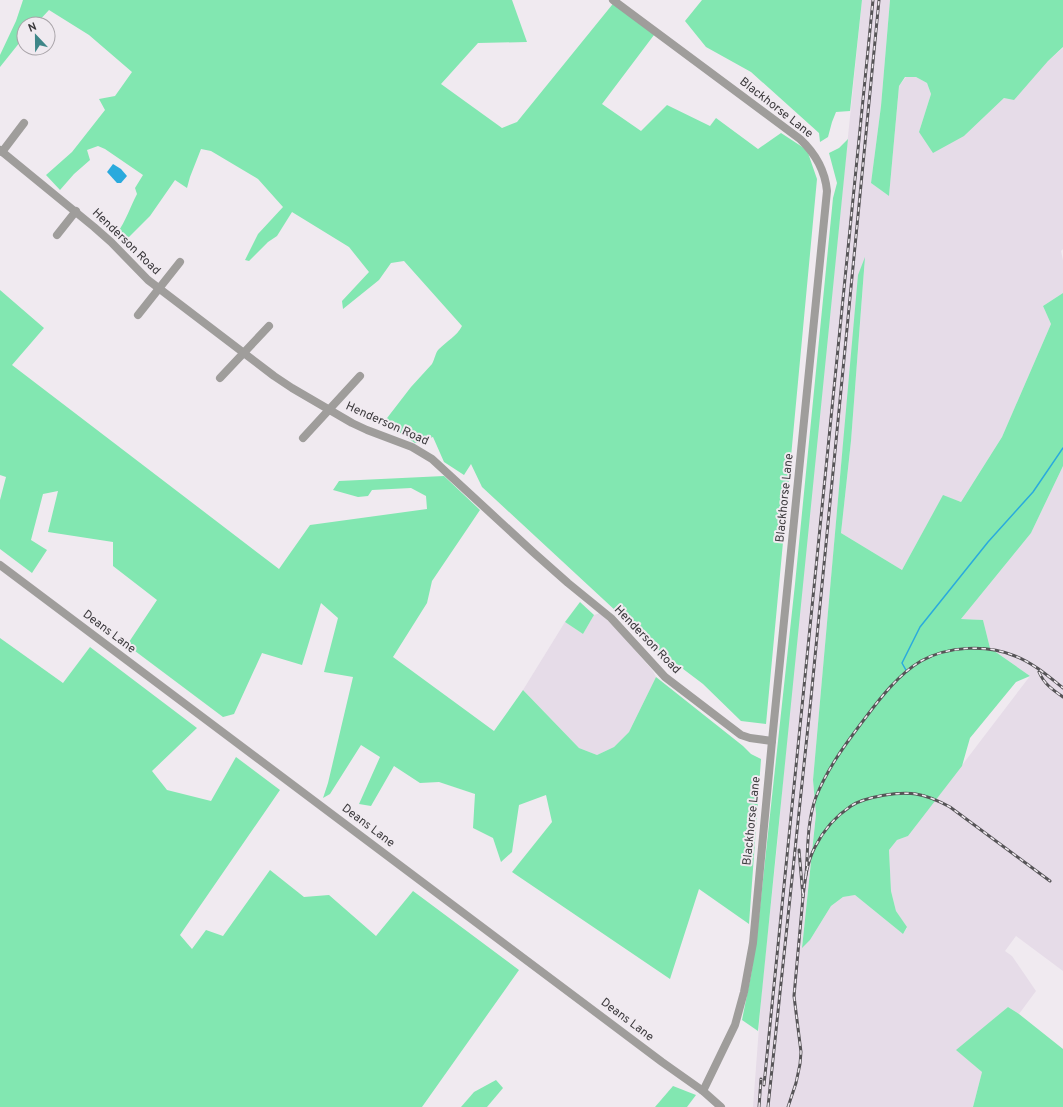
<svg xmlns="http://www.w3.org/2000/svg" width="1063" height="1107" viewBox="0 0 1063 1107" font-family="Overpass,sans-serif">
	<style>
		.built { fill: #e6dce8 }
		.green { fill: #82e7b1 }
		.water { fill: #2aaadd }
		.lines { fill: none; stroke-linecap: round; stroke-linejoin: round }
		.stream { stroke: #2aaadd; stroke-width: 1.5 }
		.minor { stroke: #9f9d9b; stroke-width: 8 }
		.rail-casing { stroke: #565457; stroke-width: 3 }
		.rail { stroke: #f0eaf0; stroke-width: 1.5; stroke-dasharray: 4.5; stroke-linecap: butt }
		.labels { text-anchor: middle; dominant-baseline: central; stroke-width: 4; stroke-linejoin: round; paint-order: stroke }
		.street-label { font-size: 12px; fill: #3b393c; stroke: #f0eaf0 }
	</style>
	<rect width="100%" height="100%" fill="#f0eaf0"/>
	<!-- built -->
	<g class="built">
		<path d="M862 0H890L881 106 871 183 889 196 899 86 906 77H916L927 83 931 94 919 132 964 136 1004 98 1063 48V249L1061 251 1063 260V293L1043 306 1051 324 1002 437 961 502 943 496 902 570 841 533 851 441 865 258 842 456 813 780 816 814 802 947 810 940 831 906 843 897 855 895 903 934 907 928 896 911 891 891 889 850 897 840 908 836 1030 676 990 648 983 620 961 619 1031 533 1063 466V971L1016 936 1005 951 1012 956 1036 991 1019 1014 1008 1007 957 1050 982 1072 973 1107H753L762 987 777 847 791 691Z"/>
		<path d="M600 613 621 634 653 671 656 677 629 732 614 747 597 755 579 748 523 690 565 622 583 634 594 615Z"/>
	</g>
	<!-- green -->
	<g class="green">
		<path d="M23 0H512L527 42 478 43 441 84 502 128 517 122 616 0 657 31 602 104 641 131 667 105 710 126 716 118 758 149 781 133 807 150 817 179 766 724 741 721 703 684 662 653 617 612 482 487 471 464 464 475 444 462 433 437 415 443 384 422 411 387 432 364C435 359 435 353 439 349 447 341 457 336 462 326L404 261 391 263 379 280 343 309 342 301 369 272 349 247 292 212 277 236 268 242 249 261 245 260 258 234 283 207 258 179 211 151 201 149 190 177 187 188 175 180 150 216 126 240 117 233C126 221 130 207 137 194L135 188 143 175 105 149 98 146 87 150 90 160 74 174 60 190 46 175 72 152 105 110 99 99 115 96 132 72 89 35 49 10 36 24H24V37L0 67V55L16 21Z"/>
		<path d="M702 0H862L850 111 836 112 832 122 828 137 820 142 819 133 751 72 706 47 685 21Z"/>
		<path d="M890 0H1063V47L1048 61 1014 100 1004 98 964 136 933 153 919 132 931 94 927 83 916 77H905L899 86 889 196 871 183 881 106Z"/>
		<path d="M848 139 758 1031 742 1020 751 975 757 935 795 584 833 198 837 183 829 153 839 148Z"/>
		<path d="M865 257 851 441 841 533 902 570 943 495 961 502 1002 437 1051 324 1043 306 1063 293V466L1031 533 961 619 983 620 990 648 1030 676 1016 682 970 738 962 766 908 836 897 840 889 850 891 891 896 911 907 927 903 934 855 895 843 897 831 906 810 940 802 948 816 814 813 780 858 275Z"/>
		<path d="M0 290 44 328 12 365 279 569 310 525 427 509 426 496 411 488 372 490 368 496 358 497 333 490 339 481 444 476 480 510 432 581 427 603 393 657 494 731 523 690 579 748 597 755 614 747 629 732 656 677 743 746 751 754 761 759 749 924 699 889 670 979 512 872 552 822 546 795 519 805 512 852 501 862 493 838 473 828 475 794 439 782 420 783 394 766 371 806 359 804 380 757 361 745 330 794 323 798 328 783 353 677 324 672 338 618 321 603 302 665 262 653 234 714 223 717 127 645 157 600 113 566V542L48 532 58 491 43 494 31 540 47 550 32 573 0 549V500L6 477 0 475Z"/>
		<path d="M580 602 594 615 583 634 565 622Z"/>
		<path d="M0 638 63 683 90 647 197 728 152 771 167 790 211 801 236 757 280 790 180 935 192 949 206 930 223 936 270 870 304 897 329 895 376 936 413 891 519 970 422 1107H0Z"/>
		<path d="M1008 1007 1019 1014 1063 1049V1107H973L982 1072 956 1050Z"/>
		<path d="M496 1080 503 1088 487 1107H461L474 1092Z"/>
		<path d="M673 1086 696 1095 687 1107H655Z"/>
	</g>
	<!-- water -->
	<path class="water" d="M113 164 121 169 127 176 121 183H117L107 172Z"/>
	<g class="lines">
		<!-- stream -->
		<path class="stream" d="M907 672 902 663 920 627 988 542 1033 492 1063 448"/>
		<!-- minor -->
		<g class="minor">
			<path d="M613 0 800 139C816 154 825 170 827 191L772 741 753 943 744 992 735 1025 703 1091"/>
			<path d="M0 150 94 227 111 242 148 280 274 376 292 388 352 423 367 430 412 447 432 459 533 552 568 583 611 618 665 677 741 735 750 738 772 741"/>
			<path d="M2 152 24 123"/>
			<path d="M57 235 76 211"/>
			<path d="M138 315 180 262"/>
			<path d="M220 378 269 326"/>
			<path d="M303 438 360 376"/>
			<path d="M0 565 662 1062 703 1091 721 1107"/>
		</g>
		<defs>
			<g id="rail">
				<path d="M1039 672C1044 684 1053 690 1063 697"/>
				<path d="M806 875C808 849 807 821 816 797 828 767 847 742 866 717 881 697 899 674 921 661 948 646 987 644 1015 656 1033 663 1048 676 1063 688"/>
				<path d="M803 897C805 880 807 862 815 847 823 831 836 816 851 806 864 797 900 791 916 794 928 796 939 801 950 807L1050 881"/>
				<path d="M764 1085 873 0"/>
				<path d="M759 1107 761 1079"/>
				<path d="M768 1107 811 698 879 0"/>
				<path d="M788 1107 796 1083 800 1064 801 1052 794 996 803 897 799 850"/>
			</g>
		</defs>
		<!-- rail casing -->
		<use href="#rail" class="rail-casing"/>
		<!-- rail -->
		<use href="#rail" class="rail"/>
	</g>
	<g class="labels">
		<!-- street labels -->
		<g class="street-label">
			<text transform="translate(776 108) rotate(38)">Blackhorse Lane</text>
			<text transform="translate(126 242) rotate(44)">Henderson Road</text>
			<text transform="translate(387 424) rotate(24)">Henderson Road</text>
			<text transform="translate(785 498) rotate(-84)">Blackhorse Lane</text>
			<text transform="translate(109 632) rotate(37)">Deans Lane</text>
			<text transform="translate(647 640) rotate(46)">Henderson Road</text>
			<text transform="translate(752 821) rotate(-84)">Blackhorse Lane</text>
			<text transform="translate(368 826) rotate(37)">Deans Lane</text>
			<text transform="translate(627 1020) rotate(37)">Deans Lane</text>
		</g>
	</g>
	<!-- north arrow -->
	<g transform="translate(36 36) rotate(338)"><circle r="19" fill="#f0eaf0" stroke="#a8a3a8"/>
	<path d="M0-3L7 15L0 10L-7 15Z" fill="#3e8688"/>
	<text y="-6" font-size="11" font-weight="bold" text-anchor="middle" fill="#3b393c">N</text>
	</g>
</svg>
